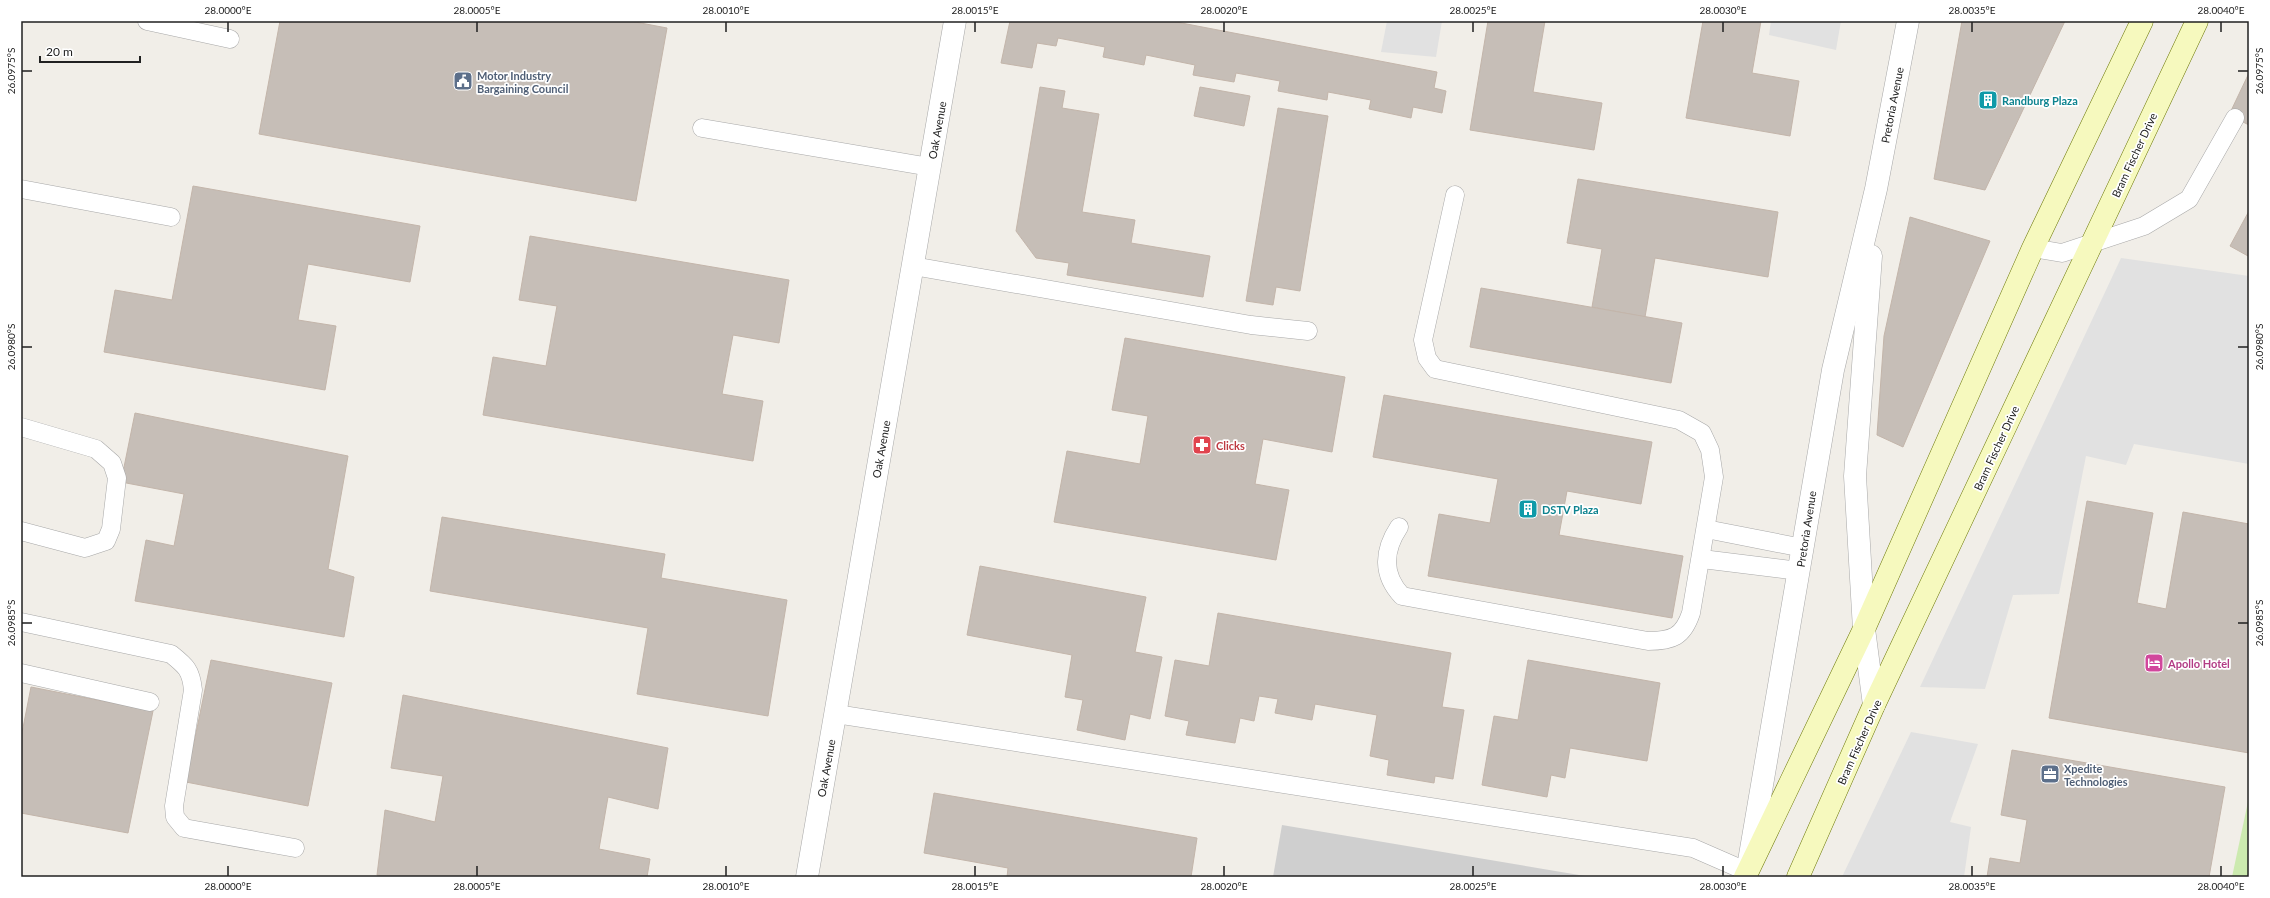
<svg xmlns="http://www.w3.org/2000/svg" width="2270" height="898" viewBox="0 0 2270 898" font-family="Lato,sans-serif">
	<style>
		.religious { fill: #cfcfcf }
		.grass { fill: #cceaaf }
		.parking { fill: #e1e1e1 }
		.building { fill: #c6beb7; stroke: #c3b5aa }
		.lines { fill: none; stroke-linecap: round; stroke-linejoin: round }
		.service-casing { stroke: #a8a8a8; stroke-width: 19 }
		.minor-casing { stroke: #a8a8a8; stroke-width: 23 }
		.secondary-casing { stroke: #6d7907; stroke-width: 23 }
		.service { stroke: #fff; stroke-width: 18 }
		.minor { stroke: #fff; stroke-width: 22 }
		.secondary { stroke: #f6f9be; stroke-width: 22 }
		.ticks { fill: none; stroke: #212121; stroke-width: 1.5 }
		.labels { text-anchor: middle; dominant-baseline: central; stroke-width: 3.5; stroke-linejoin: round; paint-order: stroke }
		.service-label { font-size: 11px; font-weight: bold; fill: #4e5e75; stroke: #fff; text-anchor: start }
		.culture-label { font-size: 11px; font-weight: bold; fill: #0d838f; stroke: #fff; text-anchor: start }
		.street-label { font-size: 11px; fill: #212121; stroke: #fff }
		.health-label { font-size: 11px; font-weight: bold; fill: #be3a42; stroke: #fff; text-anchor: start }
		.hotel-label { font-size: 11px; font-weight: bold; fill: #b23c85; stroke: #fff; text-anchor: start }
		.neatline { fill: none; stroke: #212121; stroke-width: 1.5 }
		.ticks-label { font-size: 10px; text-anchor: middle; fill: #212121 }
	</style>
	<rect width="100%" height="100%" fill="#f1eee8"/>
	<!-- religious -->
	<path class="religious" d="M1282 825 1591 877H1273Z"/>
	<!-- grass -->
	<path class="grass" d="M2249 797V877H2232Z"/>
	<!-- parking -->
	<g class="parking">
		<path d="M1387 21H1442L1436 57 1381 52Z"/>
		<path d="M1771 21H1841L1836 50 1769 35Z"/>
		<path d="M2121 258 2249 276V464L2134 444 2126 465 2086 456 2059 594 2013 595 1985 689 1920 687Z"/>
		<path d="M1911 732 1978 744 1950 822 1971 827 1964 877H1842Z"/>
	</g>
	<!-- building -->
	<g class="building">
		<path d="M280 21H630L667 28 636 201 259 134Z"/>
		<path d="M1010 21H1171L1437 72 1434 88 1446 91 1442 113 1413 107 1411 118 1369 109 1371 100 1328 92 1327 100 1278 91 1280 81 1236 73 1234 82 1193 75 1195 65 1146 55 1144 65 1103 57 1105 47 1058 38 1056 46 1037 43 1032 68 1001 63Z"/>
		<path d="M1488 21H1545L1533 92 1602 103 1594 150 1470 130Z"/>
		<path d="M1703 21H1761L1752 73 1799 81 1790 136 1686 118Z"/>
		<path d="M1962 21H2065L1985 190 1934 179Z"/>
		<path d="M2249 73V125L2229 115Z"/>
		<path d="M1040 87 1065 91 1062 108 1099 114 1082 212 1135 220 1131 243 1210 256 1203 297 1067 275 1069 263 1036 258 1016 231Z"/>
		<path d="M1200 87 1250 96 1244 126 1194 116Z"/>
		<path d="M1278 108 1328 116 1300 291 1276 287 1273 305 1246 301Z"/>
		<path d="M1578 179 1778 212 1768 277 1655 258 1645 317 1592 307 1602 249 1567 243Z"/>
		<path d="M193 186 420 226 410 282 308 264 298 320 336 326 325 390 104 352 115 290 172 300Z"/>
		<path d="M2249 211V253L2248 256 2230 246Z"/>
		<path d="M1910 217 1990 241 1903 447 1877 435 1884 336Z"/>
		<path d="M530 236 789 280 779 343 733 335 722 394 763 401 753 461 483 415 493 357 546 366 557 306 519 300Z"/>
		<path d="M1481 288 1682 323 1671 383 1470 347Z"/>
		<path d="M1125 338 1345 377 1332 452 1263 439 1255 484 1289 490 1276 560 1054 522 1067 451 1140 464 1148 416 1112 410Z"/>
		<path d="M1384 395 1652 442 1641 504 1567 491 1559 535 1683 556 1672 618 1428 576 1439 514 1490 523 1498 479 1373 457Z"/>
		<path d="M135 413 348 456 328 569 354 577 344 637 135 601 146 540 174 546 184 494 121 482Z"/>
		<path d="M2087 501 2153 513 2137 603 2166 609 2183 512 2249 524V753L2049 718Z"/>
		<path d="M442 517 665 554 661 578 787 600 768 716 637 694 648 628 430 591Z"/>
		<path d="M980 566 1146 597 1135 652 1162 657 1150 719 1130 714 1125 740 1077 730 1083 700 1065 697 1072 655 967 635Z"/>
		<path d="M1218 613 1451 653 1442 707 1464 710 1453 779 1435 776 1434 783 1387 775 1389 760 1370 756 1377 715 1315 704 1312 720 1275 713 1278 699 1259 696 1254 721 1240 718 1235 743 1186 735 1189 721 1165 716 1175 660 1209 666Z"/>
		<path d="M211 660 332 683 308 806 186 782Z"/>
		<path d="M1528 660 1660 683 1647 761 1570 748 1565 778 1551 775 1547 797 1482 785 1494 716 1518 720Z"/>
		<path d="M31 687 153 711 128 833 21 813V738Z"/>
		<path d="M403 695 668 748 658 809 608 797 599 849 650 859 647 877H389L377 875 385 810 435 822 443 776 391 768Z"/>
		<path d="M2012 750 2225 787 2209 877H1987L1990 858 2020 863 2027 820 2001 815Z"/>
		<path d="M934 793 1197 838 1191 877H1007L1008 868 924 853Z"/>
	</g>
	<g class="lines">
		<defs>
			<g id="service">
				<path d="M147 21 230 39"/>
				<path d="M702 128 930 167"/>
				<path d="M21 189 171 217"/>
				<path d="M2033 248 2062 253 2144 226 2189 199 2235 118"/>
				<path d="M913 266 1251 325 1308 331"/>
				<path d="M21 427 96 449 112 463 117 478 111 529 106 541 85 548 21 531"/>
				<path d="M1399 527C1383 551 1382 575 1402 596L1648 641C1672 641 1683 637 1691 613L1714 477 1710 450 1702 433 1679 420 1435 369 1427 358 1423 340 1455 195"/>
				<path d="M1706 529 1803 548"/>
				<path d="M1702 559 1799 571"/>
				<path d="M21 622 171 654C186 666 191 670 193 690L174 806 175 817 184 828 295 848"/>
				<path d="M21 673 150 702"/>
				<path d="M836 714 1693 848 1748 872"/>
			</g>
			<g id="minor">
				<path d="M1871 256 1855 476 1864 629 1874 705"/>
				<path d="M1749 861 1833 370 1876 189 1908 21"/>
				<path d="M807 877 955 21"/>
			</g>
			<g id="secondary">
				<path d="M1745 877 1864 629 2033 248 2142 21"/>
				<path d="M1798 877 1874 705 2197 21"/>
			</g>
		</defs>
		<!-- service casing -->
		<use href="#service" class="service-casing"/>
		<!-- minor casing -->
		<use href="#minor" class="minor-casing"/>
		<!-- secondary casing -->
		<use href="#secondary" class="secondary-casing"/>
		<!-- service -->
		<use href="#service" class="service"/>
		<!-- minor -->
		<use href="#minor" class="minor"/>
		<!-- secondary -->
		<use href="#secondary" class="secondary"/>
	</g>
	<!-- ticks -->
	<path class="ticks" d="M228 22V32M477 22V32M726 22V32M975 22V32M1224 22V32M1473 22V32M1723 22V32M1972 22V32M2221 22V32M22 71H32M2238 71H2248M22 347H32M2238 347H2248M22 623H32M2238 623H2248M228 866V876M477 866V876M726 866V876M975 866V876M1224 866V876M1473 866V876M1723 866V876M1972 866V876M2221 866V876"/>
	<!-- icons -->
	<defs>
		<symbol id="civic-square" viewBox="-11 -11 22 22"><rect x="-9" y="-9" width="18" height="18" rx="4" fill="#5c6f8a" stroke="#fff"/><path d="M-.6-6.5H3V-4.5H.6V-3L4-1V1h2V6H-6V1h2V-1L-.6-3ZM-1.2 2.5V6h2.4V2.5Z" fill="#fff"/></symbol>
		<symbol id="building-square" viewBox="-11 -11 22 22"><rect x="-9" y="-9" width="18" height="18" rx="4" fill="#0f9aa8" stroke="#fff"/><path d="M-4-6H4V6H1V3H-1V6H-4ZM-2.5-4.3h1.7v1.8h-1.7ZM.8-4.3h1.7v1.8H.8ZM-2.5-1h1.7V.8h-1.7ZM.8-1h1.7V.8H.8Z" fill="#fff"/></symbol>
		<symbol id="pharmacy-square" viewBox="-11 -11 22 22"><rect x="-9" y="-9" width="18" height="18" rx="4" fill="#e0444e" stroke="#fff"/><path d="M-2-6h4v4h4v4h-4v4h-4v-4h-4v-4h4Z" fill="#fff"/></symbol>
		<symbol id="hotel-square" viewBox="-11 -11 22 22"><rect x="-9" y="-9" width="18" height="18" rx="4" fill="#d1479c" stroke="#fff"/><path d="M-6-4.5h1.5V1H6V5H4.5V3h-9V5H-6ZM-4 0a1.8 1.8 0 1 1 3.6 0ZM.5 0V-2.5h3Q6-2.5 6 0Z" fill="#fff"/></symbol>
		<symbol id="office-square" viewBox="-11 -11 22 22"><rect x="-9" y="-9" width="18" height="18" rx="4" fill="#5c6f8a" stroke="#fff"/><path d="M-6-3h4V-5.5h4V-3h4V5H-6ZM-1-4.5V-3h2v-1.5ZM-6 0V1H6V0Z" fill="#fff"/></symbol>
	</defs>
	<g fill-rule="evenodd">
		<use href="#civic-square" x="452" y="70" width="22" height="22"/>
		<use href="#building-square" x="1977" y="89" width="22" height="22"/>
		<use href="#pharmacy-square" x="1191" y="434" width="22" height="22"/>
		<use href="#building-square" x="1517" y="498" width="22" height="22"/>
		<use href="#hotel-square" x="2143" y="652" width="22" height="22"/>
		<use href="#office-square" x="2039" y="763" width="22" height="22"/>
	</g>
	<g class="labels">
		<!-- service labels -->
		<g class="service-label">
			<text x="477" y="75">Motor Industry<tspan x="477" dy="13">Bargaining Council</tspan></text>
			<text x="2064" y="768">Xpedite<tspan x="2064" dy="13">Technologies</tspan></text>
		</g>
		<!-- culture labels -->
		<g class="culture-label">
			<text x="2002" y="100">Randburg Plaza</text>
			<text x="1542" y="509">DSTV Plaza</text>
		</g>
		<!-- street labels -->
		<g class="street-label">
			<text transform="translate(1892 105) rotate(-79)">Pretoria Avenue</text>
			<text transform="translate(937 130) rotate(-80)">Oak Avenue</text>
			<text transform="translate(2134 155) rotate(-65)">Bram Fischer Drive</text>
			<text transform="translate(1996 448) rotate(-65)">Bram Fischer Drive</text>
			<text transform="translate(881 449) rotate(-80)">Oak Avenue</text>
			<text transform="translate(1806 529) rotate(-81)">Pretoria Avenue</text>
			<text transform="translate(1859 742) rotate(-66)">Bram Fischer Drive</text>
			<text transform="translate(826 768) rotate(-80)">Oak Avenue</text>
		</g>
		<!-- health labels -->
		<g class="health-label">
			<text x="1216" y="445">Clicks</text>
		</g>
		<!-- hotel labels -->
		<g class="hotel-label">
			<text x="2168" y="663">Apollo Hotel</text>
		</g>
	</g>
	<!-- border -->
	<rect width="2270" height="898" fill="none" stroke="#ffffff" stroke-width="44"/>
	<!-- scale -->
	<path d="M40 56v6h100v-6" fill="none" stroke="#212121" stroke-width="2"/>
	<text x="46" y="56" font-size="12" fill="#212121" stroke="#ffffff" stroke-width="3" paint-order="stroke">20 m</text>
	<rect x="22" y="22" width="2226" height="854" class="neatline"/>
	<g class="ticks-label">
		<text x="228" y="14">28.0000°E</text>
		<text x="477" y="14">28.0005°E</text>
		<text x="726" y="14">28.0010°E</text>
		<text x="975" y="14">28.0015°E</text>
		<text x="1224" y="14">28.0020°E</text>
		<text x="1473" y="14">28.0025°E</text>
		<text x="1723" y="14">28.0030°E</text>
		<text x="1972" y="14">28.0035°E</text>
		<text x="2221" y="14">28.0040°E</text>
		<text transform="translate(11 71) rotate(-90)" y="4">26.0975°S</text>
		<text transform="translate(2259 71) rotate(-90)" y="4">26.0975°S</text>
		<text transform="translate(11 347) rotate(-90)" y="4">26.0980°S</text>
		<text transform="translate(2259 347) rotate(-90)" y="4">26.0980°S</text>
		<text transform="translate(11 623) rotate(-90)" y="4">26.0985°S</text>
		<text transform="translate(2259 623) rotate(-90)" y="4">26.0985°S</text>
		<text x="228" y="890">28.0000°E</text>
		<text x="477" y="890">28.0005°E</text>
		<text x="726" y="890">28.0010°E</text>
		<text x="975" y="890">28.0015°E</text>
		<text x="1224" y="890">28.0020°E</text>
		<text x="1473" y="890">28.0025°E</text>
		<text x="1723" y="890">28.0030°E</text>
		<text x="1972" y="890">28.0035°E</text>
		<text x="2221" y="890">28.0040°E</text>
	</g>
</svg>
